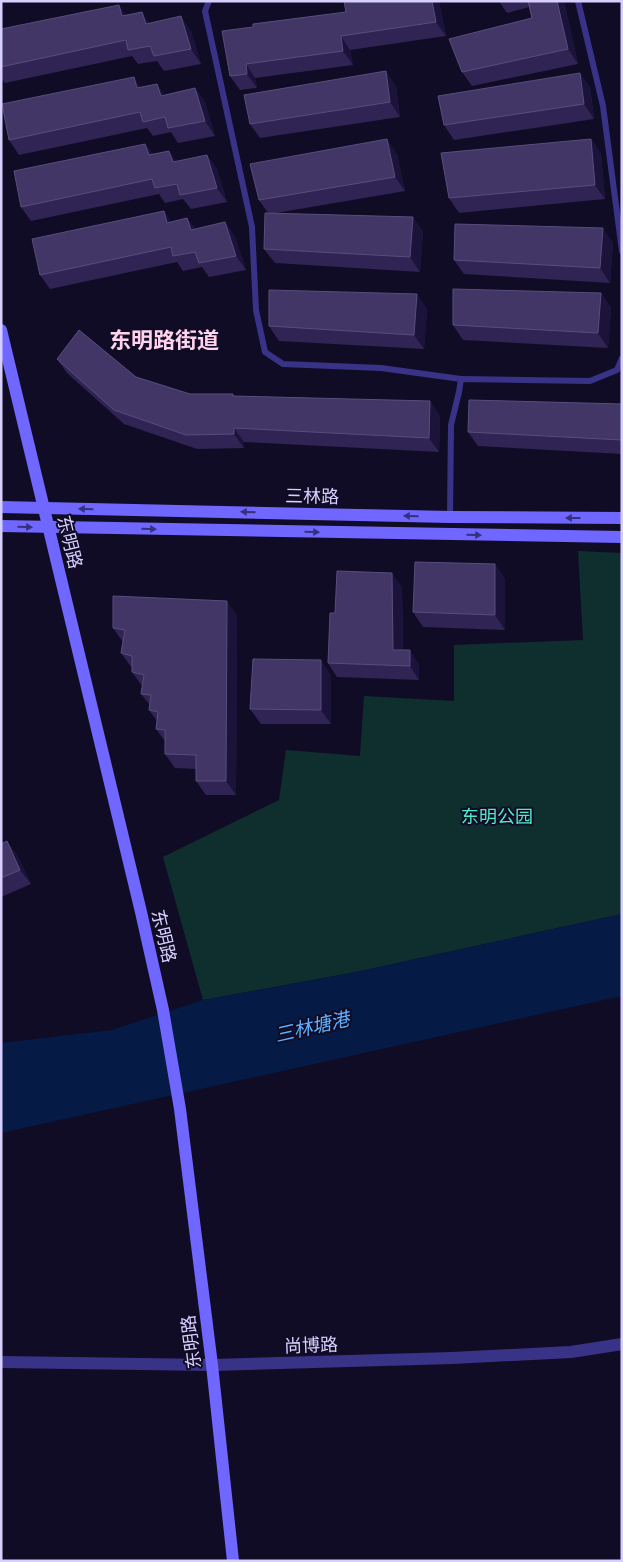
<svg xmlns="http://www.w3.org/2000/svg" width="623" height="1562" viewBox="0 0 623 1562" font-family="'Work Sans','Noto Sans SC',sans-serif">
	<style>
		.green { fill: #0f2f2f }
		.water { fill: #051a45 }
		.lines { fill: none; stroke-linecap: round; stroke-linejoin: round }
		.service { stroke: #393388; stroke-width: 6 }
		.tertiary { stroke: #393388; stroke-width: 12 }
		.secondary { stroke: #6f67ff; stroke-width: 12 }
		.wall { fill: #2f2454 }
		.shaded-wall { fill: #1b1339 }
		.building { fill: #413666; stroke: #584e7e }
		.oneway { fill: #37307c }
		.labels { text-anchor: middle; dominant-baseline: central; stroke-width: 4; stroke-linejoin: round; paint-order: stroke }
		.street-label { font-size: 18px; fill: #d7d0ff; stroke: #110c25 }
		.park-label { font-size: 18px; fill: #51eac8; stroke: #110c25 }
		.water-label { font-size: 19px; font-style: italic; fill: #5eb0ff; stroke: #110c25 }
		.district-label { font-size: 22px; font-weight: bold; fill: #ffd2ed; stroke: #110c25 }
	</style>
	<rect width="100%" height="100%" fill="#110c25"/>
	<!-- green -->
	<path class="green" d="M578 551 622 553V914L356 972 203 1000 163 857 279 800 286 750 360 756 364 696 454 701V645L583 640Z"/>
	<!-- water -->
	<path class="water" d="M622 914V996L1 1133V1043L112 1030 203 1000 356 972Z"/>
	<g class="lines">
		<!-- service -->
		<g class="service">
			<path d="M209 1 205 11 252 227 256 310 265 352 283 364 381 368 461 379"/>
			<path d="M578 1 603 106 622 251"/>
			<path d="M450 517 451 425 459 392 461 379 590 381 617 370 622 358"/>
		</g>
		<!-- tertiary -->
		<path class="tertiary" d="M1 1362 212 1365 452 1358 571 1352 622 1344"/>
		<!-- secondary -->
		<g class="secondary">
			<path d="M1 330 141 912 163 1010 180 1109 212 1365 233 1561"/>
			<path d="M1 507 450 517 622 518"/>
			<path d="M1 526 622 537"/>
		</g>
	</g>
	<!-- wall -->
	<g class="wall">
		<path d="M344 1H439L446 36 350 50 353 65 255 78 257 88 240 90 230 76 253 27 346 12Z"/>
		<path d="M499 1H564L578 64 472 86 462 72 532 18 529 7 507 13Z"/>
		<path d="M126 15 150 23 191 31 201 64 164 71 157 61 138 64 132 56 5 83 1 78V29Z"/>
		<path d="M580 73 590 88 594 119 454 140 444 125Z"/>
		<path d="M157 84 164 95 195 88 205 102 215 136 178 143 171 132 153 136 147 128 19 155 9 140 141 87Z"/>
		<path d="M396 86 400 117 260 138 250 124Z"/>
		<path d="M591 139 601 154 605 199 459 213 449 198Z"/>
		<path d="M145 144 153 154 176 162 207 155 217 169 227 202 191 209 183 199 165 203 159 194 31 221 21 207Z"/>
		<path d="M397 154 405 191 276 213 423 231 420 272 275 263 264 249 268 213 259 200Z"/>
		<path d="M164 211 171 222 187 218 195 229 225 222 235 237 246 270 209 277 202 267 183 271 177 262 50 289 40 275Z"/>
		<path d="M613 242 610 283 464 274 454 260Z"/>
		<path d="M601 293 611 308 608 348 463 340 453 325Z"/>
		<path d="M427 309 424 349 279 341 269 326Z"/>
		<path d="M57 359 136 377 190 394H233L234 396 430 401 440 416 439 452 244 442V448L197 449 124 424 67 373Z"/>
		<path d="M622 404V454L478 446 468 432Z"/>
		<path d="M495 564 505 579V630L423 627 413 612Z"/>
		<path d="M402 587 403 650 419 664V680L337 677 328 663 335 613Z"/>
		<path d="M237 615 236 795H206L196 781V769L175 768 165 754V741L156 729 157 721 149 710 150 705 141 694 142 686 132 672V668L121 653 123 642 113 628Z"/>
		<path d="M331 675V724H261L250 709Z"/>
		<path d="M7 841 17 855 31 884 1 897V844Z"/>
	</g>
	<!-- shaded-wall -->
	<g class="shaded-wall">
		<path d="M432 1H439L446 36 436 22Z"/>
		<path d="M557 1H564L578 64 568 49Z"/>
		<path d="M119 5 129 19 122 16Z"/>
		<path d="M142 12 152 27 146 24Z"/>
		<path d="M181 16 191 31 201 64 191 49Z"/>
		<path d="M341 36 350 50 353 65 343 51Z"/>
		<path d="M246 64 255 78 257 88 247 74Z"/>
		<path d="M386 71 396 86 400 117 390 102Z"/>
		<path d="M580 73 590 88 594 119 584 104Z"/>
		<path d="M134 77 144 92 137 88Z"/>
		<path d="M157 84 167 99 161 96Z"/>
		<path d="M195 88 205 102 215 136 205 121Z"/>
		<path d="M387 139 397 154 405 191 395 177Z"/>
		<path d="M591 139 601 154 605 199 595 185Z"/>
		<path d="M145 144 156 158 149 155Z"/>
		<path d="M169 151 179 165 173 162Z"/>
		<path d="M207 155 217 169 227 202 217 188Z"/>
		<path d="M164 211 174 226 167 223Z"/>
		<path d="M413 217 423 231 420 272 410 257Z"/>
		<path d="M187 218 197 233 191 230Z"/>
		<path d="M225 222 235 237 246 270 236 256Z"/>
		<path d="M603 228 613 242 610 283 600 268Z"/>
		<path d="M601 293 611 308 608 348 598 333Z"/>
		<path d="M417 294 427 309 424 349 414 335Z"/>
		<path d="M430 401 440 416 439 452 429 438Z"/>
		<path d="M234 428 244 442V448L234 434Z"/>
		<path d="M495 564 505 579V630L495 615Z"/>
		<path d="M392 573 402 587 403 664 393 650Z"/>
		<path d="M227 601 237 615 236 795 226 781Z"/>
		<path d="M410 650 419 664V680L410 666Z"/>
		<path d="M321 660 331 675V724L321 710Z"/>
		<path d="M7 841 17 855 31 884 20 870Z"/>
	</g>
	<!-- building -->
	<g class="building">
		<path d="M344 1H432L436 22 341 36 343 51 246 64 247 74 230 76 222 31 253 27V24L346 12Z"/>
		<path d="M528 1H557L568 49 462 72 449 39 532 18Z"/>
		<path d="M119 5 122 16 142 12 146 24 181 16 191 49 154 56 150 46 128 50 126 40 1 67V29Z"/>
		<path d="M386 71 390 102 250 124 244 95Z"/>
		<path d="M580 73 584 104 444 125 438 96Z"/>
		<path d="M134 77 137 88 157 84 161 96 195 88 205 121 168 128 165 117 143 122 140 112 9 140 2 104Z"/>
		<path d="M387 139 395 177 259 200 250 164Z"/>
		<path d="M591 139 595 185 449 198 441 153Z"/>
		<path d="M145 144 149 155 169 151 173 162 207 155 217 188 180 195 177 184 155 188 152 179 21 207 14 171Z"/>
		<path d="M164 211 167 223 187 218 191 230 225 222 236 256 199 263 195 252 173 256 171 247 40 275 32 239Z"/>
		<path d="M265 213 413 217 410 257 264 249Z"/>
		<path d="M455 224 603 228 600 268 454 260Z"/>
		<path d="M453 289 601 293 598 333 453 325Z"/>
		<path d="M269 290 417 294 414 335 269 326Z"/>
		<path d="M79 330 136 377 190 394H233V396L430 401 429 438 234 428V434L186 435 114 410 57 359Z"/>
		<path d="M469 400 622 404V440L468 432Z"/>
		<path d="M415 562 495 564V615L413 612Z"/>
		<path d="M337 571 392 573 393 650H410V666L328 663 330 613H335Z"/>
		<path d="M113 596 227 601 226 781H196V755L165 754V730L156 729 158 712 149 710 151 695 141 694 144 675 132 672V656L121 653 125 630 113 628Z"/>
		<path d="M253 659 321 660V710L250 709Z"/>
		<path d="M7 841 20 870 1 878V844Z"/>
	</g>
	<!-- one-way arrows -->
	<defs><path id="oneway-solid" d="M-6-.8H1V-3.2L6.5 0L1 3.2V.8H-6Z" transform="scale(1.25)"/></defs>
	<g class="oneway">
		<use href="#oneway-solid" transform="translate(86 509) rotate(-179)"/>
		<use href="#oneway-solid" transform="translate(248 512) rotate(-179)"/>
		<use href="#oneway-solid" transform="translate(411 516) rotate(-179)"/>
		<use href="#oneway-solid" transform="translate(573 518) rotate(-180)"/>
		<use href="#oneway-solid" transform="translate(25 527) rotate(1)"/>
		<use href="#oneway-solid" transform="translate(149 529) rotate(1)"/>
		<use href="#oneway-solid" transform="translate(312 532) rotate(1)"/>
		<use href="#oneway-solid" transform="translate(474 535) rotate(1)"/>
	</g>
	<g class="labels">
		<!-- street labels -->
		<g class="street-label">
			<text transform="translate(312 496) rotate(1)">三林路</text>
			<text transform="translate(70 542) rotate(76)">东明路</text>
			<text transform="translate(164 936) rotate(77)">东明路</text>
			<text transform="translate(191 1342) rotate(-97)">东明路</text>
			<text transform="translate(311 1345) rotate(-2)">尚博路</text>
		</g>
		<!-- park labels -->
		<g class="park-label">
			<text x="497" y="816">东明公园</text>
		</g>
		<!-- water labels -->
		<g class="water-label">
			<text transform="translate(312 1027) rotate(-13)">三林塘港</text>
		</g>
		<!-- district labels -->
		<g class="district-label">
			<text x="164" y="340">东明路街道</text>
		</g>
	</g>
	<!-- border -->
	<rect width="623" height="1562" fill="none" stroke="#d7d0ff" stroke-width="5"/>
</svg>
